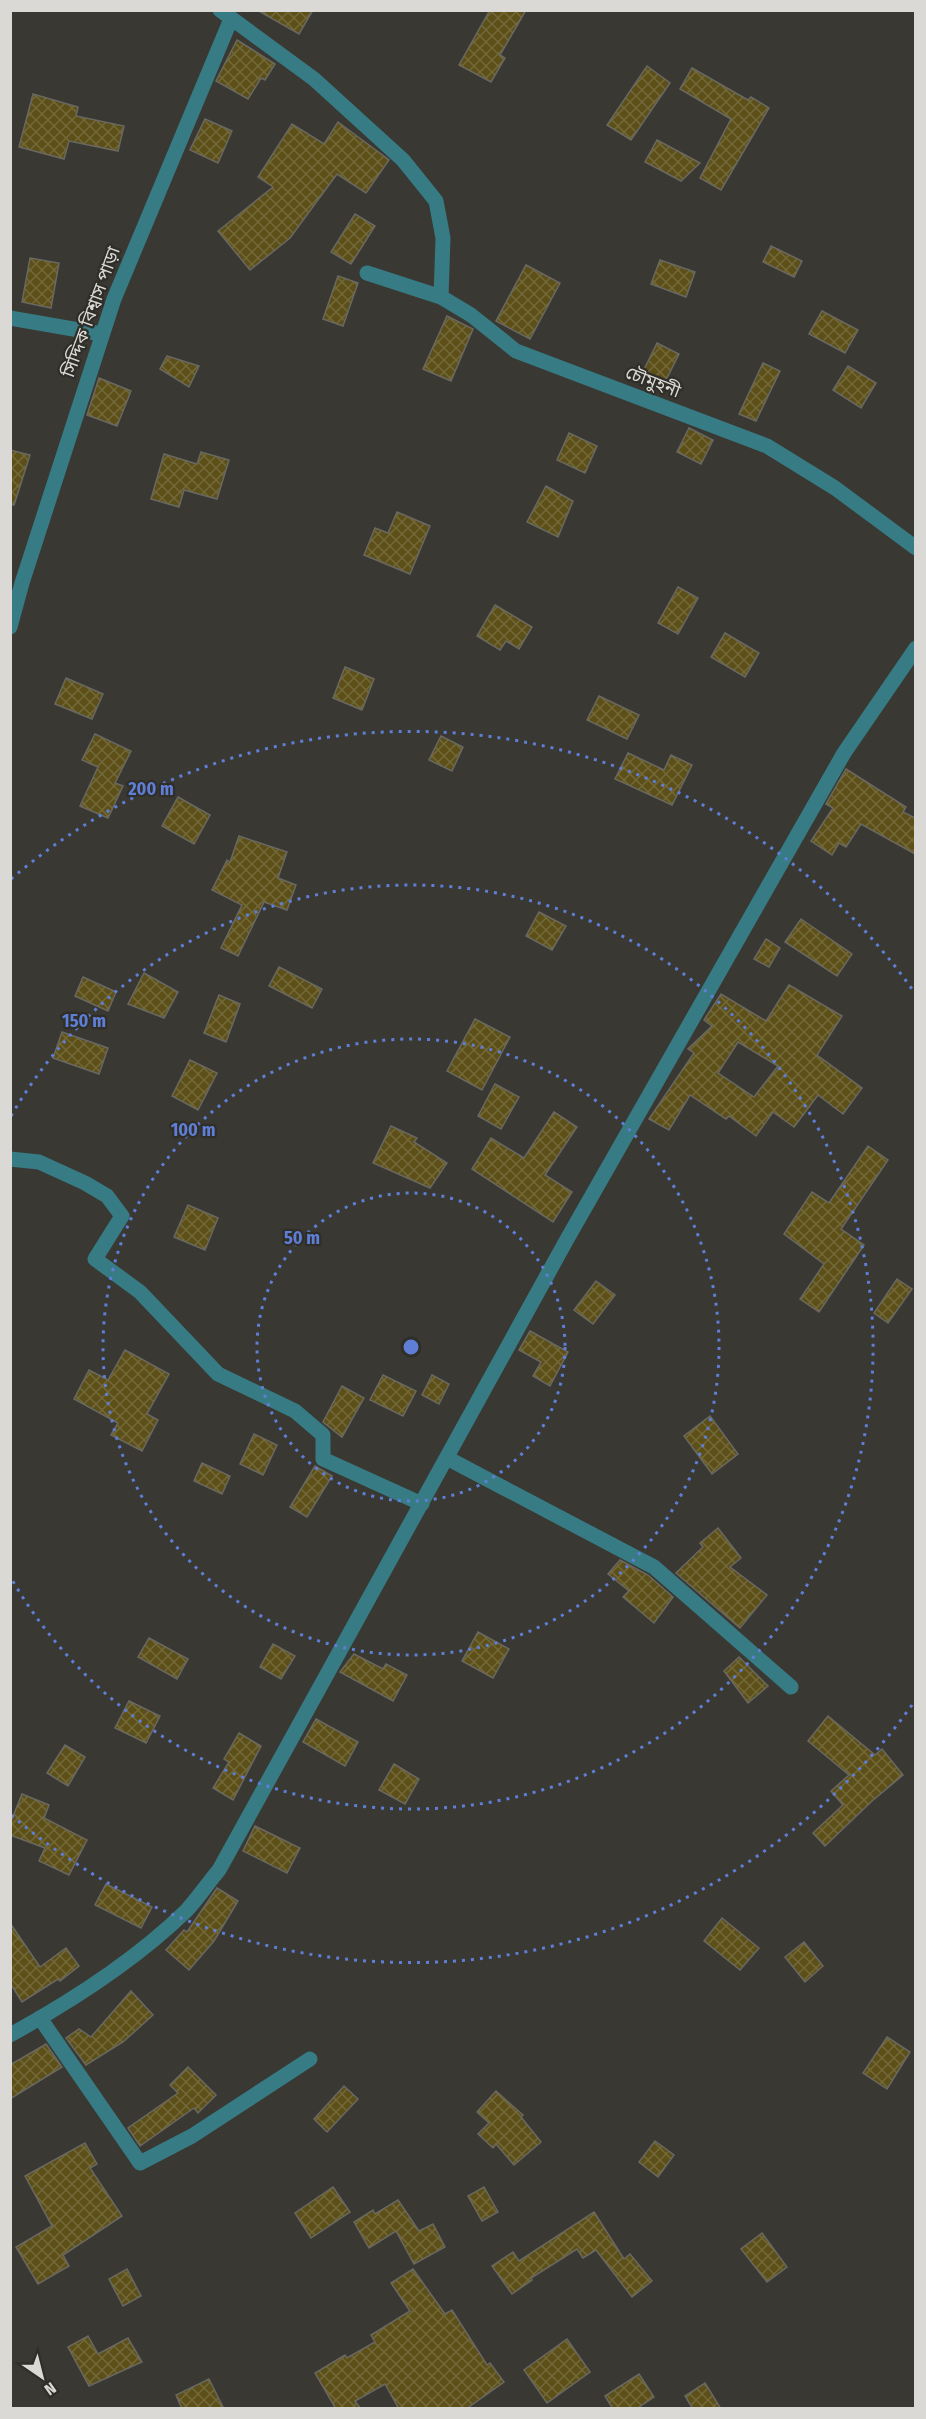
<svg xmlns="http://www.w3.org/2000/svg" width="926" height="2419" viewBox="0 0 926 2419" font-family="'Fira Sans Condensed','Noto Sans Bengali',sans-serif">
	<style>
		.building { fill: url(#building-cross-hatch); stroke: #696862; stroke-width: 1.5; fill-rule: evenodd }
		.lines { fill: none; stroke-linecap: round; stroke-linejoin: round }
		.minor { stroke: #377b84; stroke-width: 15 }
		.ring { fill: none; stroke: #5f7fd7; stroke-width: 3; stroke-dasharray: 3 6 }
		.labels { text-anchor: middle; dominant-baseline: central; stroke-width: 4.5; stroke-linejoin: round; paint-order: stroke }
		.street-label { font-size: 18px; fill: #dad9d6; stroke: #2f2e29 }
		.centre { fill: #5f7fd7; stroke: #2f2e29; stroke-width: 3 }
		.ring-label { font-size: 18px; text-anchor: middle; font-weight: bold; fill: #5f7fd7; stroke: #2f2e29; stroke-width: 4.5; stroke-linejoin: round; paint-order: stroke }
	</style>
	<defs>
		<pattern id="building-cross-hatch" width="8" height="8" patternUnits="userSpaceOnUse" patternTransform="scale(1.5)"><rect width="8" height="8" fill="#5c5018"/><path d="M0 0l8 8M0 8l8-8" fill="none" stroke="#736939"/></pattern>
	</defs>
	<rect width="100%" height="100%" fill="#393833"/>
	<!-- building -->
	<g class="building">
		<path d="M257 10H313L299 34Z"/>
		<path d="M490 10H526L500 55 505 58 491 82 459 65Z"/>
		<path d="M237 40 275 64 265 80 261 78 248 99 216 81Z"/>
		<path d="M647 66 670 83 631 140 607 125Z"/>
		<path d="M692 68 748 100 751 97 769 108 721 190 700 178 731 119 680 89Z"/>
		<path d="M33 94 78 107 76 116 124 126 118 151 69 141 64 159 19 147Z"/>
		<path d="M205 119 232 131 218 163 190 150Z"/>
		<path d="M338 122 389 160 366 193 337 174 290 238 250 270 218 231 273 187 258 177 292 124 324 144Z"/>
		<path d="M657 140 700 163 681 181 645 162Z"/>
		<path d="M355 214 375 226 351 264 331 252Z"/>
		<path d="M771 246 802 261 794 277 763 262Z"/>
		<path d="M30 258 59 263 51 308 22 302Z"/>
		<path d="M660 260 695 272 686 297 651 284Z"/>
		<path d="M526 265 560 283 530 339 496 321Z"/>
		<path d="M338 276 358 283 343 326 323 319Z"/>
		<path d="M822 311 858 330 845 353 809 334Z"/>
		<path d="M447 316 473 329 451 381 423 369Z"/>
		<path d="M657 343 679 354 661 390 639 380Z"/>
		<path d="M167 356 199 366 189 387 160 369Z"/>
		<path d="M763 363 780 371 756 421 739 414Z"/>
		<path d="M848 366 876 383 861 408 833 390Z"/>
		<path d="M99 378 131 391 117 426 87 415Z"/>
		<path d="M689 428 713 440 701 464 677 452Z"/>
		<path d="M569 433 597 446 585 473 557 460Z"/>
		<path d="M10 450 30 455 14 505 10 504Z"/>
		<path d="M201 452 229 460 217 499 184 490 179 507 151 499 164 454 197 464Z"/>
		<path d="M546 486 573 501 558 537 527 522Z"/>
		<path d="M397 512 430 526 410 574 364 555 375 528 388 533Z"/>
		<path d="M678 587 698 598 678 634 658 623Z"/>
		<path d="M495 605 532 627 519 649 506 641 500 650 477 636Z"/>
		<path d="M725 633 759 653 745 677 711 657Z"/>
		<path d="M345 667 374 679 362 710 333 698Z"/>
		<path d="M66 678 103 694 92 719 55 704Z"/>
		<path d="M599 696 639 715 627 739 587 720Z"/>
		<path d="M95 734 131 751 115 783 123 786 108 818 80 806 98 767 82 760Z"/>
		<path d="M441 736 463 747 452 771 429 760Z"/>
		<path d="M628 753 664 770 671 755 692 765 672 805 615 779Z"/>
		<path d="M846 769 906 807 903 812 915 818V854L861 824 846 847 839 843 832 855 811 841 833 808 826 804Z"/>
		<path d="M178 797 210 815 194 844 162 826Z"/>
		<path d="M239 836 287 852 278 878 296 885 287 910 264 902 238 956 221 948 242 905 212 890 227 860 230 862Z"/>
		<path d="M539 912 566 926 552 950 526 936Z"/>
		<path d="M801 919 852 954 837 976 785 942Z"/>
		<path d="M766 939 780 948 769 967 754 959Z"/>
		<path d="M279 967 322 989 312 1008 269 986Z"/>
		<path d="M144 973 178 992 164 1018 128 1004Z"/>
		<path d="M83 977 116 992 108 1011 75 996Z"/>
		<path d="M789 985 842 1016 817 1055 862 1088 843 1114 818 1095 794 1127 773 1112 756 1136 729 1116 726 1119 690 1095 669 1130 649 1119 694 1053 688 1049 712 1026 704 1020 721 994 766 1021ZM738 1042 778 1066 754 1097 718 1073Z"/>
		<path d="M219 995 240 1004 226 1042 204 1033Z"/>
		<path d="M475 1019 510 1037 482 1090 447 1071Z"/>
		<path d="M62 1032 108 1048 99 1074 53 1058Z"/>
		<path d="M190 1060 217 1073 198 1110 172 1096Z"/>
		<path d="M495 1084 519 1097 501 1129 478 1116Z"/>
		<path d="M554 1112 577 1127 545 1175 572 1192 553 1222 472 1169 491 1138 524 1158Z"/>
		<path d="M391 1126 417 1138 414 1142 447 1163 430 1188 373 1163Z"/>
		<path d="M868 1146 888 1160 841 1229 864 1245 819 1312 800 1299 824 1264 784 1234 812 1192 829 1203Z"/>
		<path d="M188 1205 218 1218 205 1250 174 1237Z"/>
		<path d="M897 1279 912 1289 888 1323 874 1313Z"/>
		<path d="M596 1281 615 1295 593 1324 574 1310Z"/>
		<path d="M530 1331 568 1352 550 1386 533 1376 541 1362 519 1350Z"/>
		<path d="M125 1350 169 1374 147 1414 158 1420 142 1451 111 1435 118 1423 74 1399 89 1370 108 1380Z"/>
		<path d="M383 1375 416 1391 403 1416 370 1400Z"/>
		<path d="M432 1375 449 1384 439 1404 422 1395Z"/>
		<path d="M342 1386 364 1398 342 1437 323 1422Z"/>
		<path d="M710 1416 738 1454 712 1474 684 1436Z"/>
		<path d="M254 1434 277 1445 263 1475 240 1464Z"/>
		<path d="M202 1463 230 1476 222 1494 194 1481Z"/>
		<path d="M315 1466 332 1476 307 1517 290 1507Z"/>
		<path d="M718 1528 741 1558 730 1567 767 1595 740 1628 676 1573 703 1547 700 1543Z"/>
		<path d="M620 1560 648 1575 673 1597 654 1623 623 1597 629 1591 608 1574Z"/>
		<path d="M478 1632 509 1649 493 1678 462 1661Z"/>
		<path d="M149 1638 188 1659 177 1679 138 1657Z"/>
		<path d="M273 1644 295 1656 281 1679 260 1667Z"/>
		<path d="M354 1654 383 1669 386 1664 407 1675 393 1701 340 1672Z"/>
		<path d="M739 1657 768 1686 748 1703 724 1671Z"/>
		<path d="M129 1701 160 1716 146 1743 115 1728Z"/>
		<path d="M828 1716 875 1755 882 1749 903 1775 872 1801 825 1846 813 1833 843 1805 831 1791 849 1775 808 1741Z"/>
		<path d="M316 1719 358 1742 345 1766 303 1742Z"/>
		<path d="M239 1733 261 1746 233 1800 213 1788 229 1762 224 1759Z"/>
		<path d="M65 1745 85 1757 68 1786 47 1773Z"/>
		<path d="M394 1764 419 1779 405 1804 379 1790Z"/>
		<path d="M22 1794 49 1805 44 1818 87 1840 69 1875 39 1861 45 1848 10 1835V1824Z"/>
		<path d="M255 1826 300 1848 287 1873 243 1851Z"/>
		<path d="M106 1884 152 1907 141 1928 95 1905Z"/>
		<path d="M217 1888 238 1901 214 1941 189 1970 166 1950 184 1930 187 1932Z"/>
		<path d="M722 1918 759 1948 740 1970 704 1941Z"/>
		<path d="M10 1923 40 1967 66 1948 79 1966 60 1981 58 1979 22 2002 10 1983Z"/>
		<path d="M804 1942 823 1966 805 1982 785 1957Z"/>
		<path d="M131 1991 153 2015 123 2042 86 2065 66 2038 79 2029 91 2037Z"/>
		<path d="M887 2037 910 2052 887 2089 863 2073Z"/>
		<path d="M46 2044 62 2067 10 2099V2065Z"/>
		<path d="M188 2067 216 2095 198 2113 194 2108 140 2146 128 2128 178 2093 170 2085Z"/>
		<path d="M344 2086 358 2099 327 2132 314 2119Z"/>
		<path d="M496 2091 523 2115 521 2117 541 2142 514 2165 496 2144 493 2148 478 2134 489 2123 477 2112Z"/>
		<path d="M655 2141 674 2155 658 2177 639 2162Z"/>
		<path d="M85 2143 97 2164 90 2168 122 2216 63 2255 69 2266 38 2284 16 2247 52 2226 25 2176Z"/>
		<path d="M333 2187 350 2212 311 2238 295 2213Z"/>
		<path d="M484 2187 498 2212 482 2221 468 2196Z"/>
		<path d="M398 2200 419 2231 433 2224 445 2247 414 2264 396 2231 369 2248 354 2222 373 2210 375 2214Z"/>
		<path d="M594 2212 624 2259 630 2254 652 2281 632 2297 596 2250 583 2258 577 2249 531 2278 532 2280 512 2294 492 2266 513 2252 519 2261Z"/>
		<path d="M762 2233 787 2267 767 2282 741 2249Z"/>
		<path d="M127 2269 141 2296 123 2306 109 2279Z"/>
		<path d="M413 2269 445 2314 452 2310 487 2365 490 2363 504 2382 466 2409H399L385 2384 355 2401 361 2409H336L315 2373 345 2355 347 2358 375 2342 371 2335 410 2311 391 2283Z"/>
		<path d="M88 2336 98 2354 128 2338 142 2362 89 2386 68 2347Z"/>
		<path d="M567 2339 590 2372 547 2403 524 2370Z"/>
		<path d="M639 2374 654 2397 636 2409H613L605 2396Z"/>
		<path d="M209 2379 224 2409H182L176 2395Z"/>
		<path d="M705 2383 721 2409H693L685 2396Z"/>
	</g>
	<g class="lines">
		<!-- minor -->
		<g class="minor">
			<path d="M220 10 314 79 403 160 436 201 443 238 441 297"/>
			<path d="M367 273 441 297 471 315 516 351 767 446 835 488 916 548"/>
			<path d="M10 318 102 334"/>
			<path d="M10 627 22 583 114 299 231 19"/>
			<path d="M10 1159 39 1162 85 1183 107 1196 122 1216 95 1259 140 1292 218 1374 295 1411 323 1435V1459L422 1504"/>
			<path d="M447 1458 654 1567 791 1687"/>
			<path d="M40 2018 140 2163 192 2136 310 2059"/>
			<path d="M10 2035C70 2002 138 1958 187 1910 198 1898 208 1883 219 1870L566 1241 844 753 916 648"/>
		</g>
	</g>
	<!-- distance rings -->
	<g class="ring">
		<circle cx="411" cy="1347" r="154"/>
		<circle cx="411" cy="1347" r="308"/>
		<path d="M11 1116A462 462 0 1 1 11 1578"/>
		<path d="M912 1705A616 616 0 0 1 11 1815M11 879A616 616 0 0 1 912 989"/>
	</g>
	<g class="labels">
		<!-- street labels -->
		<g class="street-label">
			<text transform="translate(91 312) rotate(-70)">সিদ্দিক বিশ্বাস পাড়া</text>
			<text transform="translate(653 382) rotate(21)">চৌমুহনী</text>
		</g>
	</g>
	<circle cx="411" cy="1347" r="9" class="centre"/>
	<g class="ring-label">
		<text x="151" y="795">200 m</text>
		<text x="84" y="1027">150 m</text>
		<text x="193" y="1136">100 m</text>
		<text x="302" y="1244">50 m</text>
	</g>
	<!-- border -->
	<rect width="926" height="2419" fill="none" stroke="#dad9d6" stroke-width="24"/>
	<!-- north arrow -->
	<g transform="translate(42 2377) rotate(145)" stroke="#2f2e29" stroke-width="4.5" paint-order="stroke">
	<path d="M0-4.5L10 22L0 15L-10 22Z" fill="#dad9d6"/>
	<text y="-9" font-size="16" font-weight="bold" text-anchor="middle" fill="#dad9d6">N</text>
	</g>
</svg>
